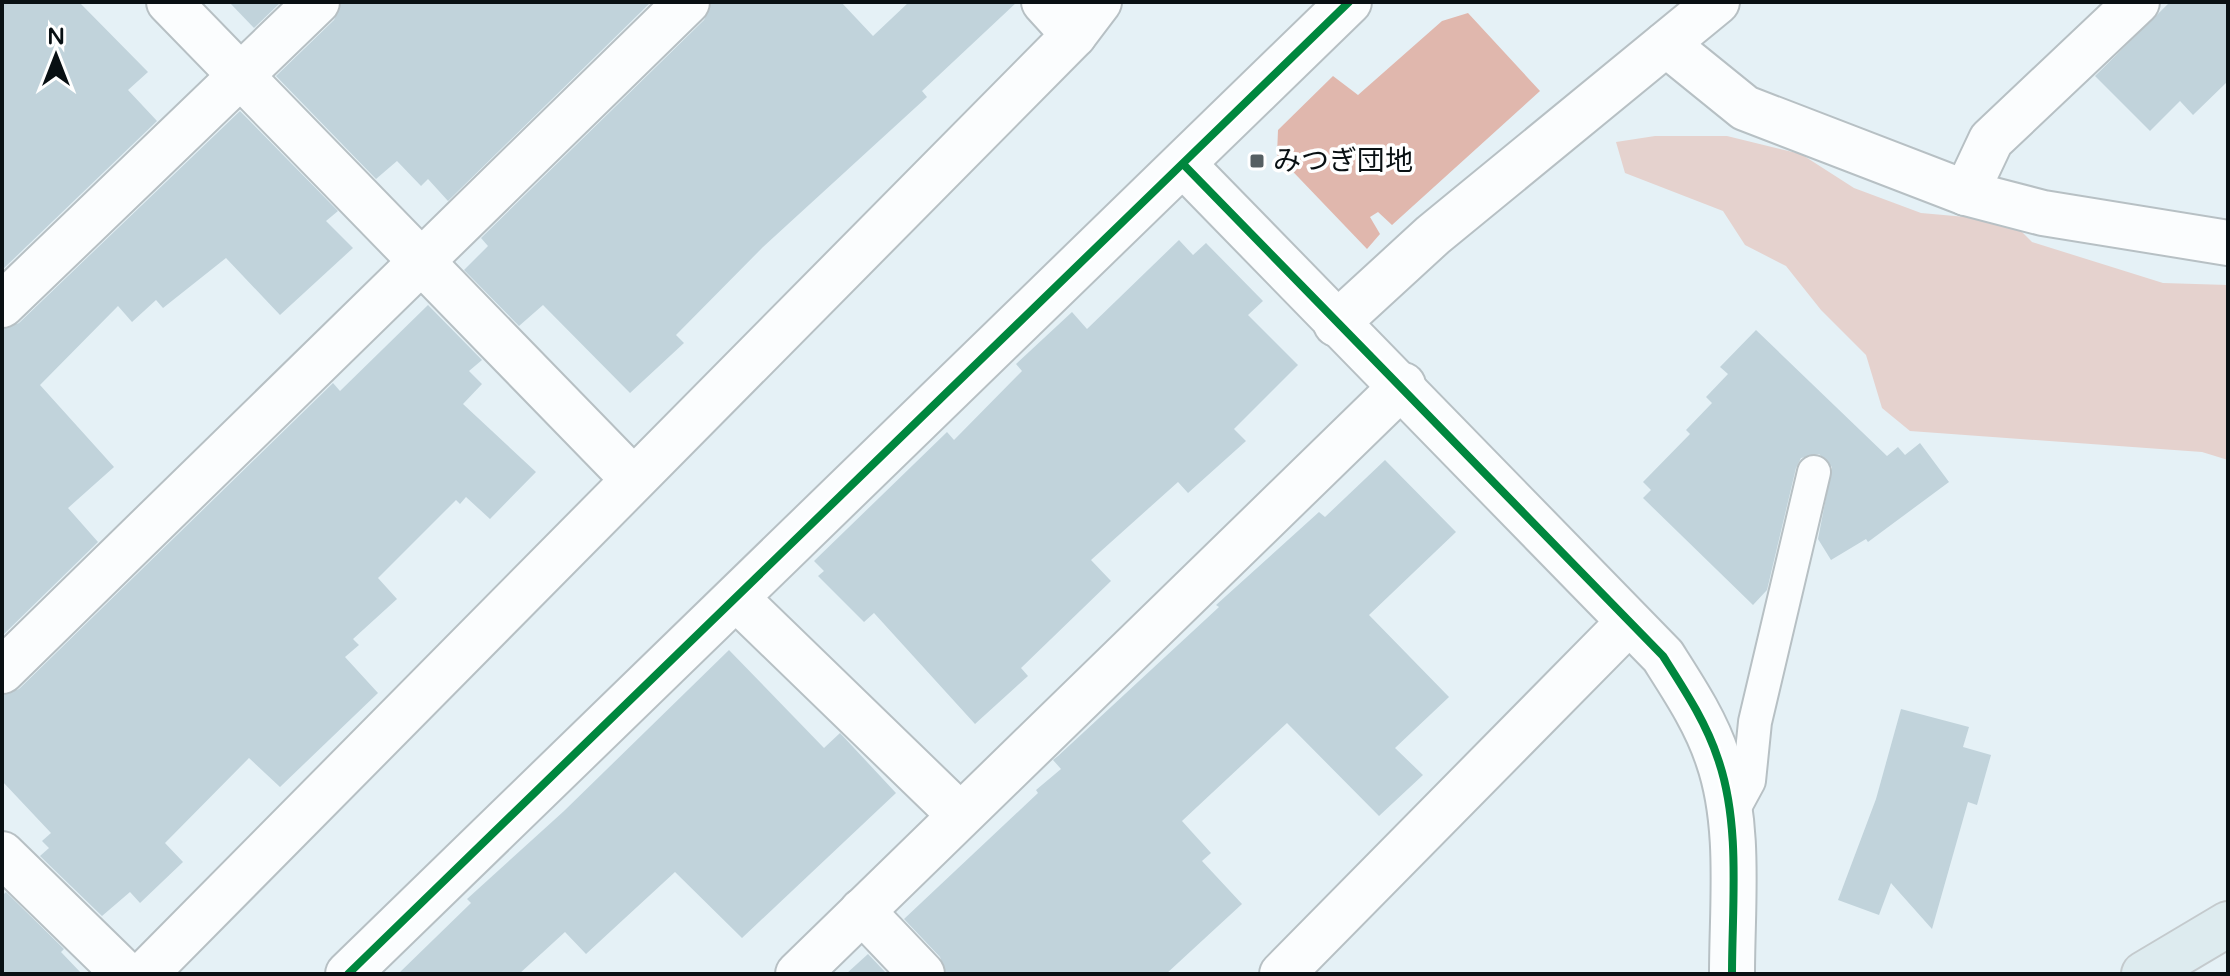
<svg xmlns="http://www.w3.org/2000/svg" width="2230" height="976" viewBox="0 0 2230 976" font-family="'Varela Round','Noto Sans JP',sans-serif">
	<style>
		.green { fill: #e5d2ce }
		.water { fill: #e0b7ad }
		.building { fill: #c1d3db }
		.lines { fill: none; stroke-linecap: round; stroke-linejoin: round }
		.service-casing { stroke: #b7c0c4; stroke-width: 36 }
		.minor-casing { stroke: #b7c0c4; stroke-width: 48 }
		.tertiary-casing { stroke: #b7c0c4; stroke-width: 48 }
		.primary-casing { stroke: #c4cacd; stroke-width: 48 }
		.service { stroke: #fbfdfe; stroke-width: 32 }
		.minor { stroke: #fbfdfe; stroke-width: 44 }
		.tertiary { stroke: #fbfdfe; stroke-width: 44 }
		.primary { stroke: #ddebef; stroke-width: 44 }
		.cycleway-casing { stroke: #fff; stroke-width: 13 }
		.cycleway { stroke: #00873e; stroke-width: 8 }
		.poi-dot { fill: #565f62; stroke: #fff; stroke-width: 3 }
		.labels { text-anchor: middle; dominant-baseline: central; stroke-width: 7; stroke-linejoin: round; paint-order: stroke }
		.poi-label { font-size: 28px; fill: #091013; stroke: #fff; text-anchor: start }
	</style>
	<rect width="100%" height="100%" fill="#e5f1f6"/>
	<!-- green -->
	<path class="green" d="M1655 136H1727L1801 154 1854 188 1921 213 2011 221 2032 242 2163 283 2228 285V460L2202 452 1910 431 1882 408 1866 355 1821 310 1786 266 1745 245 1723 211 1625 173 1616 142Z"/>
	<!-- water -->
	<path class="water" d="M1468 13 1540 91 1392 225 1378 212 1370 217 1380 234 1367 249 1277 155 1278 130 1333 76 1358 95 1442 21Z"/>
	<!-- building -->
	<g class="building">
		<path d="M2 2H79L148 72 128 90 157 121 2 270Z"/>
		<path d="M229 2H281L254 28Z"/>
		<path d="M341 2H651L448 201 428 179 421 186 397 161 376 179 276 76 334 20Z"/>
		<path d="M711 2H841L873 36 909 2H1017L922 91 927 97 763 247 676 335 684 343 630 393 543 305 519 326 464 270 488 246 481 238 704 20Z"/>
		<path d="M2170 2H2228V81L2193 115 2180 101 2150 131 2095 76Z"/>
		<path d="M240 111 338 211 326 221 353 248 280 315 226 258 163 308 156 300 132 322 118 306 40 385 114 467 68 508 98 542 2 636V329L19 323Z"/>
		<path d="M1179 240 1193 255 1206 243 1263 301 1248 315 1298 365 1234 429 1246 441 1188 493 1178 482 1091 560 1111 581 1021 668 1028 676 975 724 874 613 864 622 818 576 824 571 814 561 947 432 954 440 1022 371 1016 364 1072 312 1087 329Z"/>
		<path d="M428 305 482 360 469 371 482 384 463 404 536 472 490 519 466 497 460 504 456 500 378 578 397 599 353 639 359 645 345 657 378 693 280 787 249 758 165 843 183 862 140 903 130 892 102 916 40 856 49 848 42 841 51 833 2 781V695L19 689 333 383 340 391Z"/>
		<path d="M1756 330 1887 456 1898 447 1905 455 1920 443 1949 482 1868 542 1866 539 1831 560 1818 539 1832 467 1819 454 1801 458 1796 468 1767 590 1753 605 1643 498 1651 490 1643 482 1690 434 1686 430 1712 403 1706 397 1728 374 1720 367Z"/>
		<path d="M1385 460 1456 532 1369 615 1449 697 1395 748 1423 775 1379 816 1287 723 1182 821 1211 853 1202 861 1242 904 1166 974H946L940 957 904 919 1038 793 1036 790 1061 769 1053 760 1058 756 1219 607 1216 605 1319 512 1325 517Z"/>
		<path d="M729 650 824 748 840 733 896 793 742 938 675 872 586 954 565 932 519 974H398L471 903 467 899 564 811Z"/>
		<path d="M1901 709 1969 727 1963 747 1991 755 1977 805 1968 802 1932 929 1891 883 1879 915 1838 900 1876 799Z"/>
		<path d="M6 892 64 949 61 952 82 974H2V896Z"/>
		<path d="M868 954 887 974H846Z"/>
	</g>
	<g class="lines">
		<defs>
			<path id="service" d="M1730 816 1749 781 1755 722 1814 472"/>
			<g id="minor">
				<path d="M169 2 633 479"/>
				<path d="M1044 2 1074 35"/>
				<path d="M1666 44 1745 108 1966 193 2043 213 2228 243"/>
				<path d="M1966 193 1991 140 2137 2"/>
				<path d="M2 305 317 2"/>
				<path d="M1336 324 1433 235 1717 2"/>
				<path d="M736 598 960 815"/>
				<path d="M2 671 687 2"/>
				<path d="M2 854 125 974"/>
				<path d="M862 911 922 974"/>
				<path d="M145 974 1074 35 1099 2"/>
				<path d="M798 974 1403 385"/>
				<path d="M1282 974 1629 622"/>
			</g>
			<g id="tertiary">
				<path d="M1183 164 1663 656C1684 689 1706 722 1718 759 1741 825 1732 905 1732 974"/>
				<path d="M348 974 1349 2"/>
			</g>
			<path id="primary" d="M2144 974 2228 924"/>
		</defs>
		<!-- service casing -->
		<use href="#service" class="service-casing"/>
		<!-- minor casing -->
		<use href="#minor" class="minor-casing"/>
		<!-- tertiary casing -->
		<use href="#tertiary" class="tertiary-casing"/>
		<!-- primary casing -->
		<use href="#primary" class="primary-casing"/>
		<!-- service -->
		<use href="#service" class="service"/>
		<!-- minor -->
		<use href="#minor" class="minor"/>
		<!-- tertiary -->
		<use href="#tertiary" class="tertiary"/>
		<!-- primary -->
		<use href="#primary" class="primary"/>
		<defs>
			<g id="cycleway">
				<path d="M1183 164 1663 656C1684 689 1706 722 1718 759 1741 825 1732 905 1732 974"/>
				<path d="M348 974 1349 2"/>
			</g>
		</defs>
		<!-- cycleway casing -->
		<use href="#cycleway" class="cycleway-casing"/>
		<!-- cycleway -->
		<use href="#cycleway" class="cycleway"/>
	</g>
	<!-- markers -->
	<rect class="poi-dot" x="1249" y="153" width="16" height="16" rx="4"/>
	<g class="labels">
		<!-- poi labels -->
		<g class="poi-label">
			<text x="1273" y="161">みつぎ団地</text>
		</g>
	</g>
	<!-- border -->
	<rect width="2230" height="976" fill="none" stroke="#091013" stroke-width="8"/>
	<!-- north arrow -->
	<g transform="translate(56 56)" stroke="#ffffff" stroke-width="6" paint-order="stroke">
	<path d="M0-6L14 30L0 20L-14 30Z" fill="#091013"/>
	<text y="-12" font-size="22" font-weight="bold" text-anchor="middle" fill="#091013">N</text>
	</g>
</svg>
